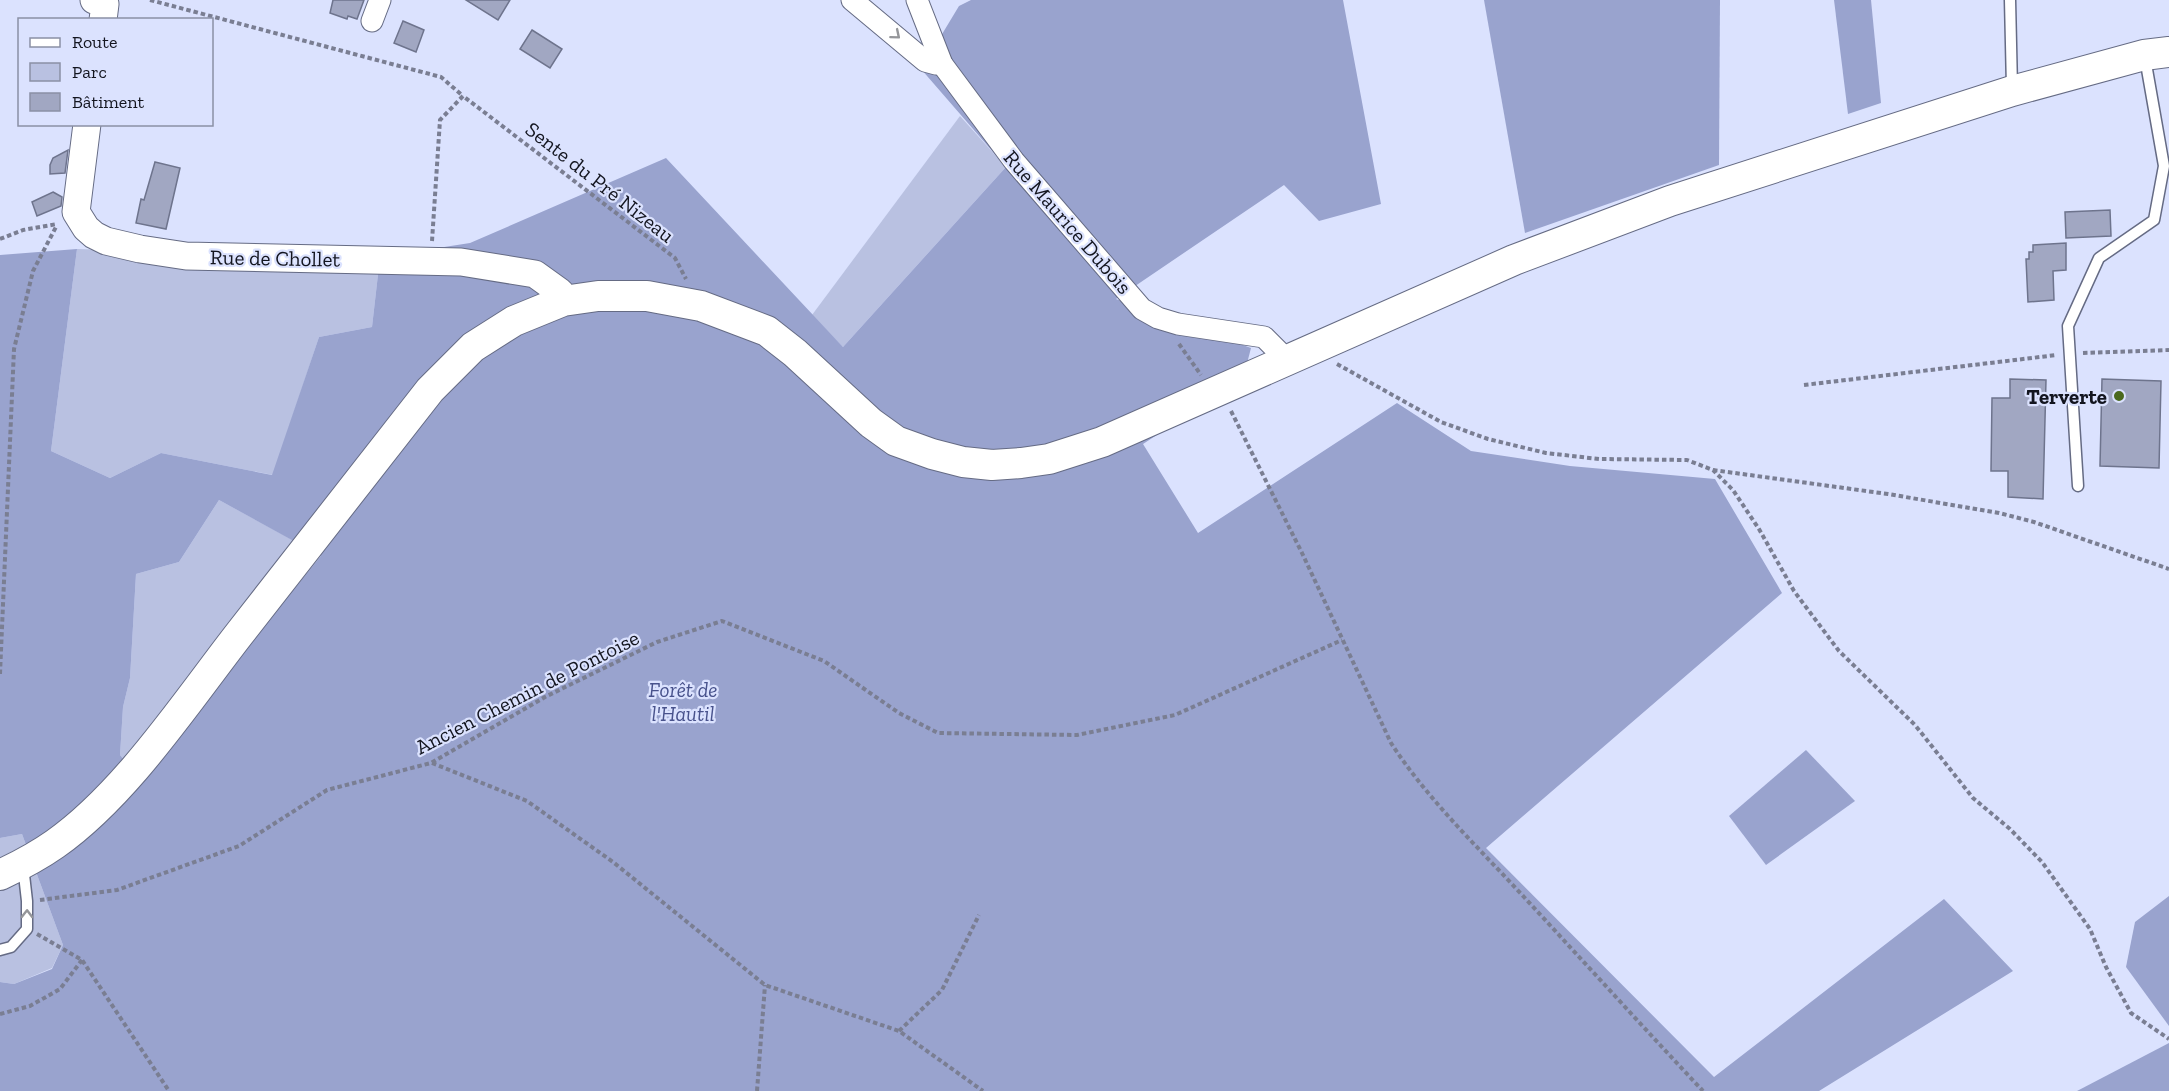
<svg xmlns="http://www.w3.org/2000/svg" width="2169" height="1091" viewBox="0 0 2169 1091" font-family="'Zilla Slab',serif">
	<style>
		.green { fill: #b9c1e1 }
		.forest { fill: #99a3ce; fill-rule: evenodd }
		.building { fill: #a1a7c2; stroke: #6e748d; stroke-width: 1.5 }
		.lines { fill: none; stroke-linecap: round; stroke-linejoin: round }
		.service-casing { stroke: #656b84; stroke-width: 13 }
		.minor-casing { stroke: #656b84; stroke-width: 23 }
		.tertiary-casing { stroke: #656b84; stroke-width: 29 }
		.secondary-casing { stroke: #656b84; stroke-width: 32 }
		.path { stroke: #7a7e92; stroke-width: 4; stroke-dasharray: 4.5 3; stroke-linecap: butt }
		.service { stroke: #fff; stroke-width: 10 }
		.minor { stroke: #fff; stroke-width: 21 }
		.tertiary { stroke: #fff; stroke-width: 27 }
		.secondary { stroke: #fff; stroke-width: 30 }
		.oneway { stroke: #95969a }
		.poi-dot { fill: #4b691e; stroke: #dbe2fe; stroke-width: 2 }
		.labels { text-anchor: middle; dominant-baseline: central; stroke-width: 4.5; stroke-linejoin: round; paint-order: stroke }
		.street-label { font-size: 21px; fill: #13151f; stroke: #dbe2fe }
		.poi-label { font-size: 21px; font-weight: bold; fill: #13151f; stroke: #dbe2fe; text-anchor: end }
		.park-label { font-size: 21px; font-style: italic; fill: #48528c; stroke: #dbe2fe }
	</style>
	<rect width="100%" height="100%" fill="#dbe2fe"/>
	<!-- green -->
	<g class="green">
		<path d="M960 116 1006 167 843 347 812 315Z"/>
		<path d="M77 249 380 257 372 327 319 337 273 475 161 453 110 478 51 451Z"/>
		<path d="M219 500 322 556 139 780 120 755 123 707 130 678 136 574 179 562Z"/>
		<path d="M22 834 63 945 52 968 14 984 0 982V838Z"/>
	</g>
	<!-- forest -->
	<g class="forest">
		<path d="M971 0H1343L1381 204 1319 221 1284 185 1116 299 1251 348 1243 379 1143 444 1198 533 1397 403 1471 451 1570 466 1715 479 1782 593 1486 848 1714 1077 1944 899 2013 971 1819 1091H0V982L14 984 52 969 63 945 22 834 0 838V255L77 249 51 451 110 478 161 453 272 475 319 337 372 327 380 257 470 243 666 158 843 347 1006 167 921 69 959 6ZM219 500 321 556 139 779 120 755 123 707 130 678 136 574 179 562Z"/>
		<path d="M1484 0H1720L1719 165 1525 233Z"/>
		<path d="M1834 0H1871L1881 103 1848 114Z"/>
		<path d="M1806 750 1855 801 1766 865 1729 816Z"/>
		<path d="M2169 896V1026L2126 967 2135 922Z"/>
		<path d="M2169 1043V1091H2077Z"/>
	</g>
	<!-- building -->
	<g class="building">
		<path d="M333 0H364L357 19 348 16 347 19 330 13Z"/>
		<path d="M466 0H510L498 20Z"/>
		<path d="M403 21 424 30 416 52 394 43Z"/>
		<path d="M532 30 562 49 550 68 520 49Z"/>
		<path d="M68 150 65 173 50 174V165L53 158Z"/>
		<path d="M155 162 180 168 166 229 136 223 141 199 144 200Z"/>
		<path d="M53 192 62 197 61 206 37 216 32 202Z"/>
		<path d="M2110 210 2111 236 2066 238 2065 212Z"/>
		<path d="M2066 243V270L2053 271 2054 300 2028 302 2026 259H2029V252H2033V245Z"/>
		<path d="M2010 379 2046 380 2043 499 2008 497V471H1991L1992 398H2010Z"/>
		<path d="M2102 379 2161 381 2159 468 2100 466Z"/>
	</g>
	<g class="lines">
		<defs>
			<g id="service">
				<path d="M2010 0 2012 88"/>
				<path d="M2078 486 2068 326 2099 258 2154 220 2164 166 2145 58"/>
				<path d="M0 950 11 947 27 929V901L23 866"/>
			</g>
			<g id="minor">
				<path d="M852 0 925 61 936 64H942"/>
				<path d="M917 0 942 64 1014 161 1142 309 1158 318 1178 324 1264 337 1278 351 1285 360"/>
				<path d="M372 21 380 0"/>
			</g>
			<g id="tertiary">
				<path d="M94 0 105 4 103 20"/>
				<path d="M87 124 76 212 86 228 94 235 106 241 140 249 186 256 461 262 535 274 560 292 563 301"/>
			</g>
			<path id="secondary" d="M0 875C19 866 38 856 55 844 126 794 187 701 240 633 304 552 367 471 430 390L473 347 514 321 563 301 598 296H647L701 306 767 331 795 353 871 423 896 441 932 454 963 462 992 465 1021 463 1049 459 1102 442 1514 260 1670 201 2012 91 2144 55 2169 52"/>
		</defs>
		<!-- service casing -->
		<use href="#service" class="service-casing"/>
		<!-- minor casing -->
		<use href="#minor" class="minor-casing"/>
		<!-- tertiary casing -->
		<use href="#tertiary" class="tertiary-casing"/>
		<!-- secondary casing -->
		<use href="#secondary" class="secondary-casing"/>
		<!-- path -->
		<g class="path">
			<path d="M150 0 441 77 463 96"/>
			<path d="M0 239 23 230 57 224"/>
			<path d="M432 241 440 120 463 96 675 258 686 279"/>
			<path d="M1179 344 1201 375"/>
			<path d="M2083 353 2169 350"/>
			<path d="M1337 364 1441 422 1488 439 1546 453 1599 459 1687 460 1713 470 1733 490 1759 529 1794 591 1839 651 1915 725 1973 798 2010 829 2042 862 2090 929 2106 967 2131 1013 2169 1039"/>
			<path d="M1804 385 2057 355"/>
			<path d="M1231 411 1302 553 1391 743C1428 800 1478 847 1524 897 1584 962 1643 1027 1703 1091"/>
			<path d="M1713 470 1888 494 1999 513 2034 522 2169 569"/>
			<path d="M0 674 14 349 33 271 57 225"/>
			<path d="M432 763 527 801 613 862 765 985 899 1031 983 1091"/>
			<path d="M40 900 117 890 239 846 327 790 431 763 545 697 657 642 722 621 824 661 899 713 938 733 1077 735 1175 715 1342 640"/>
			<path d="M37 934 82 960 169 1091"/>
			<path d="M0 1014 30 1006 60 989 82 960"/>
			<path d="M899 1031 942 990 979 915"/>
			<path d="M757 1091 765 985"/>
		</g>
		<!-- service -->
		<use href="#service" class="service"/>
		<!-- minor -->
		<use href="#minor" class="minor"/>
		<!-- tertiary -->
		<use href="#tertiary" class="tertiary"/>
		<!-- secondary -->
		<use href="#secondary" class="secondary"/>
	</g>
	<!-- one-way arrows -->
	<defs><path id="oneway-chevron" d="M-2-3.5L2.5 0L-2 3.5" fill="none" stroke-width="1.6" stroke-linecap="round" stroke-linejoin="round" transform="scale(1.5)"/></defs>
	<g class="oneway">
		<use href="#oneway-chevron" transform="translate(896 35) rotate(40)"/>
		<use href="#oneway-chevron" transform="translate(27 914) rotate(-89)"/>
	</g>
	<!-- markers -->
	<circle class="poi-dot" cx="2119" cy="396" r="6"/>
	<g class="labels">
		<!-- street labels -->
		<g class="street-label">
			<text transform="translate(600 182) rotate(38)">Sente du Pré Nizeau</text>
			<text transform="translate(1068 222) rotate(49)">Rue Maurice Dubois</text>
			<text transform="translate(275 258) rotate(1)">Rue de Chollet</text>
			<text transform="translate(527 692) rotate(-27)">Ancien Chemin de Pontoise</text>
		</g>
		<!-- poi labels -->
		<g class="poi-label">
			<text x="2107" y="396">Terverte</text>
		</g>
		<!-- park labels -->
		<g class="park-label">
			<text x="683" y="689">Forêt de<tspan x="683" dy="24">l'Hautil</tspan></text>
		</g>
	</g>
	<!-- legend -->
	<rect x="18" y="18" width="195" height="108" fill="#dbe2fe" stroke="#8b90a5" stroke-width="1.5"/>
	<rect x="30" y="38" width="30" height="9" fill="#ffffff" stroke="#8b90a5" stroke-width="1.5"/>
	<text x="72" y="48" font-size="18" fill="#13151f">Route</text>
	<rect x="30" y="63" width="30" height="18" fill="#b9c1e1" stroke="#8b90a5" stroke-width="1.5"/>
	<text x="72" y="78" font-size="18" fill="#13151f">Parc</text>
	<rect x="30" y="93" width="30" height="18" fill="#a1a7c2" stroke="#8b90a5" stroke-width="1.5"/>
	<text x="72" y="108" font-size="18" fill="#13151f">Bâtiment</text>
</svg>
